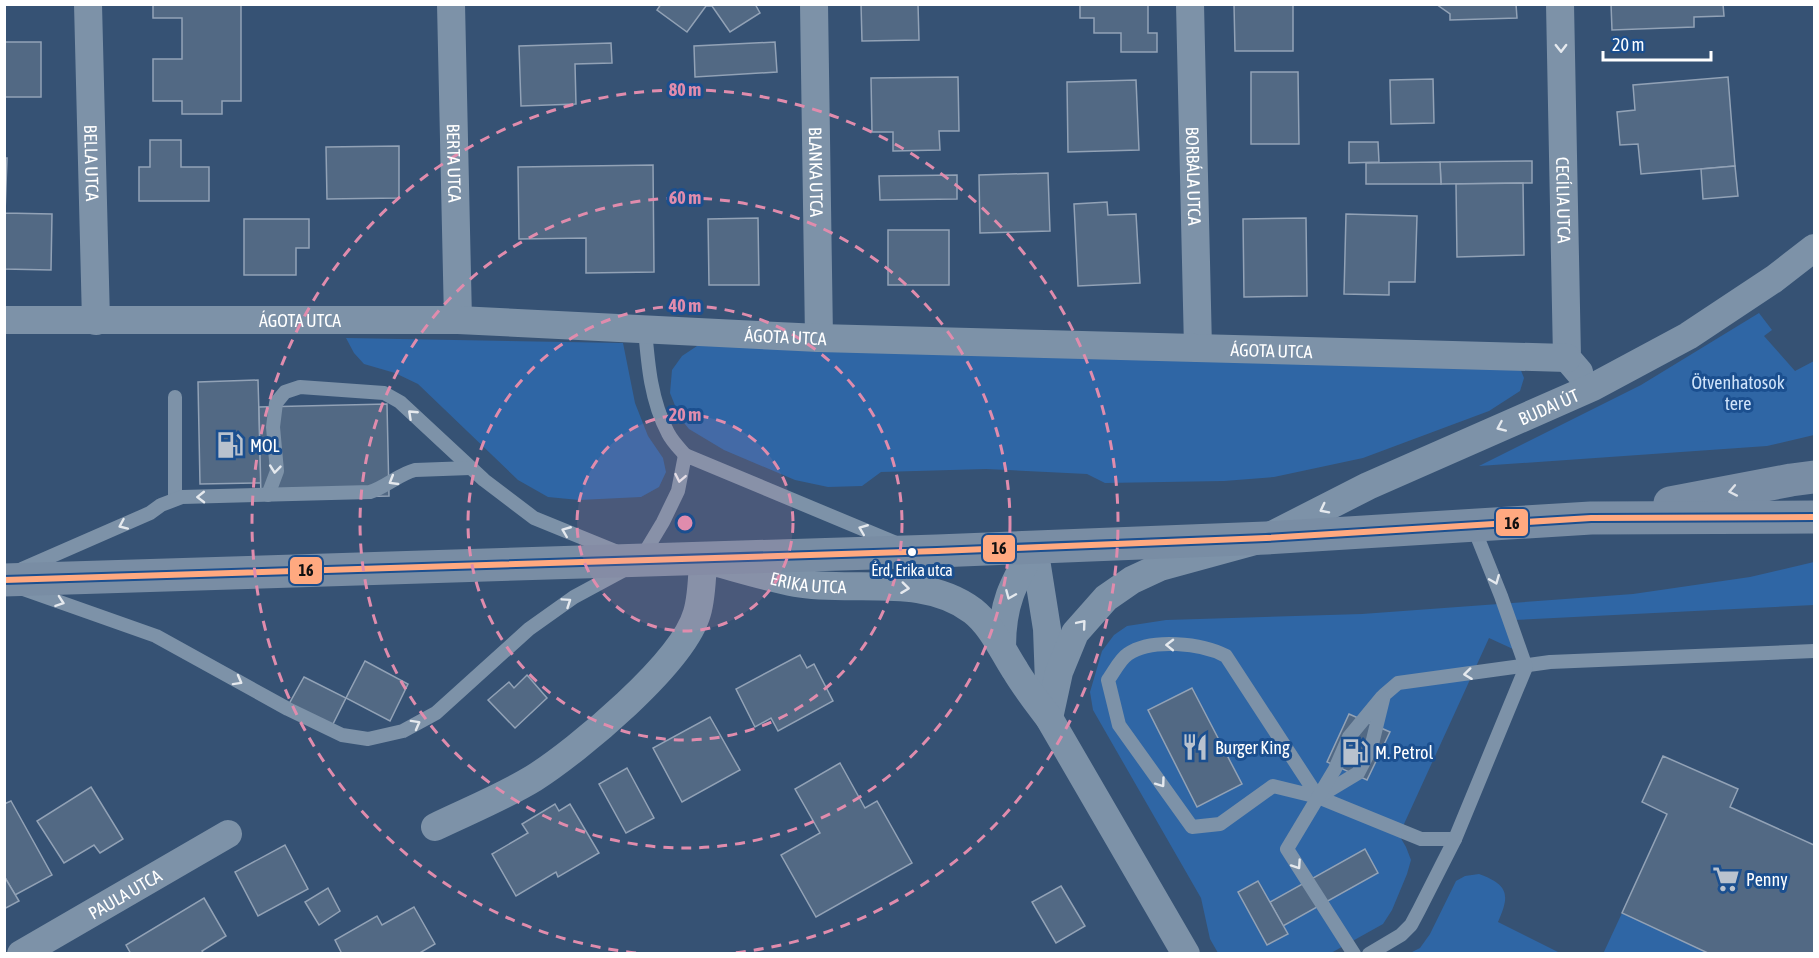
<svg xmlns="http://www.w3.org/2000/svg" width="1819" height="958" viewBox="0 0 1819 958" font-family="'Asap Condensed',sans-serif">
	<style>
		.green { fill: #2f66a5 }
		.building { fill: #526984; stroke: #92a2b6; stroke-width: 1.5 }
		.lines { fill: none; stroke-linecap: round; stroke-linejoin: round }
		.service { stroke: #7d92a8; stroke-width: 14 }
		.minor { stroke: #7d92a8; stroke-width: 28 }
		.secondary { stroke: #798da4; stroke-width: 33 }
		.bus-1-casing { stroke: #1b4f8f; stroke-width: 10 }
		.bus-1 { stroke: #ffa980; stroke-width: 6 }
		.oneway { stroke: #e5e9ee }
		.oneway2 { stroke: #dee2e8 }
		.ring { fill: none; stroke: #e08cad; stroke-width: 3; stroke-dasharray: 10 8 }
		.bus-dot { fill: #fff; stroke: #1b4f8f; stroke-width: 2 }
		.labels { text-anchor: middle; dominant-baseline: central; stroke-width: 6; stroke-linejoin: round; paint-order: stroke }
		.bus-label { font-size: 16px; fill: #fff; stroke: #1b4f8f }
		.street-label { font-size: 18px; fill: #fff; stroke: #1b4f8f }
		.park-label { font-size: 18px; fill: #cfe3fa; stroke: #1b4f8f }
		.poi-label { font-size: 18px; fill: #fff; stroke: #1b4f8f; text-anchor: start }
		.centre { fill: #e08cad; stroke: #1b4f8f; stroke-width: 3 }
		.ring-label { font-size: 18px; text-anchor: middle; font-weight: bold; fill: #e08cad; stroke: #1b4f8f; stroke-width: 6; stroke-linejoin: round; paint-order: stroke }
		.line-badge { stroke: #1b4f8f; stroke-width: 2 }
		.pale-badge-label { font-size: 16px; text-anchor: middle; font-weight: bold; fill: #111 }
	</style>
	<rect width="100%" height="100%" fill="#365274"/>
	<!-- green -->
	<g class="green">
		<path d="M1759 313 1772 330 1764 336 1795 371 1814 361V435L1767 446 1479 466 1641 385Z"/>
		<path d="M346 338 623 343 635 403 648 436 663 458 666 472 659 487 641 497 579 500 548 497 518 480 418 384 395 373 364 364 354 353Z"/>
		<path d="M700 344 1520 368 1524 378 1520 391 1489 411 1363 458 1274 477 1224 481 1105 483 1087 474 986 469 881 472 862 486 828 487 795 480 724 450 689 429 680 418 670 393 672 370 682 356Z"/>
		<path d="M1814 562V605L1514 620 1513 649 1489 638 1399 835 1406 847 1411 860 1407 874 1392 910 1383 924 1331 953H1218L1210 939 1201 898 1093 710 1090 692 1102 651 1114 635 1127 626 1166 620 1362 614 1633 594 1750 577Z"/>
		<path d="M1479 874C1509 885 1510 895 1498 922L1560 953H1410L1420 948 1430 934 1456 881 1465 876Z"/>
		<path d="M1622 913 1710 953 1603 954Z"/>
	</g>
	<!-- building -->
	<g class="building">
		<path d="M153 4H241V101H222V114H182V101H153V59H182V18H153Z"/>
		<path d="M661 4H755L760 13 730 32 712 6H706L687 32 657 10Z"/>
		<path d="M861 4H918L919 40 862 41Z"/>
		<path d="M1080 4H1148V33H1157V52H1121V33H1094V18H1080Z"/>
		<path d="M1234 4H1293V51H1235Z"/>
		<path d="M1436 4H1516L1517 18 1450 20V14Z"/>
		<path d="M1611 4H1723L1724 16 1694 17V27L1612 30Z"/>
		<rect x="4" y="42" width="37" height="55"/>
		<path d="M775 42 777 72 695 77 694 46Z"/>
		<path d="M611 43 612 63 575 64 576 104 521 106 519 46Z"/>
		<path d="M1251 72H1298L1299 144H1251Z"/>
		<path d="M958 77 959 131H939L940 150 893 151V132H872L871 78Z"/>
		<path d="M1728 77 1735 166 1641 174 1638 144 1620 145 1617 112 1635 110 1633 85Z"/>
		<path d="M1433 79 1434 123 1391 124 1390 80Z"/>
		<path d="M1136 80 1139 150 1068 152 1067 82Z"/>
		<path d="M150 140H181V167H209V201H139V167H150Z"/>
		<path d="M1349 142H1378L1379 162 1349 163Z"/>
		<path d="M399 146V198L327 199 326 147Z"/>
		<path d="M4 158H7L5 213 52 214 51 270 4 269Z"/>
		<path d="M1532 161V183L1441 184 1440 162Z"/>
		<path d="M1440 162 1441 184H1366V163Z"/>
		<path d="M653 165 654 272 586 273V238L519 239 518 167Z"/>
		<path d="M1735 166 1738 196 1703 199 1701 169Z"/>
		<path d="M1048 173 1050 231 980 233 979 175Z"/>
		<path d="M957 175V199L880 200 879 176Z"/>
		<path d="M1523 183 1524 255 1457 257 1456 184Z"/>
		<path d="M1107 202 1108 215 1136 214 1140 283 1078 286 1074 204Z"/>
		<path d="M1346 214 1417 216 1415 282H1389V295L1344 294Z"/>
		<path d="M758 218 759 285H709L708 219Z"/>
		<path d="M1306 218 1307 296 1244 297 1243 219Z"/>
		<path d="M244 219H309V248H296V275H244Z"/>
		<rect x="888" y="230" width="61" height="55"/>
		<path d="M258 380 261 483 200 484 198 382Z"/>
		<path d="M387 404 389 496 261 499 259 407Z"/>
		<path d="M800 655 807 668 814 664 833 701 778 731 771 718 755 727 736 689Z"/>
		<path d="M365 661 408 684 390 721 346 698Z"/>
		<path d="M527 675 547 698 515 728 488 700 509 682 514 688Z"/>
		<path d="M304 677 346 698 332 726 289 704Z"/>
		<path d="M1192 688 1242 784 1197 807 1148 710Z"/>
		<path d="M1349 714 1390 732 1367 780 1327 762Z"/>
		<path d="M710 717 740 770 682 802 653 748Z"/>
		<path d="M1663 756 1738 789 1730 807 1814 845V954H1710L1622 913 1667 814 1642 802Z"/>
		<path d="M840 763 865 808 877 801 912 863 816 917 781 855 820 833 795 789Z"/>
		<path d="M627 768 654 818 626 833 599 784Z"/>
		<path d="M91 787 123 839 100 853 94 845 64 863 37 821Z"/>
		<path d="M11 801 52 875 15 895 4 876V804Z"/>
		<path d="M555 804 559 811 570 804 599 853 558 877 556 872 516 896 492 854 528 833 522 824Z"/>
		<path d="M285 845 308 889 258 916 235 872Z"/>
		<path d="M1365 849 1378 873 1283 926 1270 902Z"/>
		<path d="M4 876 19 901 4 909Z"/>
		<path d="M1258 881 1288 934 1267 945 1238 892Z"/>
		<path d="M1061 886 1085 926 1056 943 1032 902Z"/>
		<path d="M328 888 340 911 319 925 305 902Z"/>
		<path d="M204 898 226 936 202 951 204 954H131L126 945Z"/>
		<path d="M414 907 435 944 418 954H342L335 940 377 916 382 925Z"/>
	</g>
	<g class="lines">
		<!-- service -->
		<g class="service">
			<path d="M645 329C648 365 651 401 668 433 672 441 679 448 685 455"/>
			<path d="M175 397V499"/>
			<path d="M268 495 277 471 273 427 276 403 285 392 300 387 384 393 400 402 484 480 534 518 615 551"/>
			<path d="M642 557 663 522 678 491 685 455 896 543"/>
			<path d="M22 569 150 513 161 505 182 497 370 492C386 487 399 474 415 470L470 468"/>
			<path d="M23 589 156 636 288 709 342 735 368 739 403 731 436 713 529 629 574 597 624 570"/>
			<path d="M1318 797 1226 656C1202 643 1151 638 1128 654 1120 659 1114 672 1108 680L1119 725 1192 827 1220 824 1273 786 1318 797 1421 839H1455"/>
			<path d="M1318 797 1358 773 1371 748 1384 695 1398 683 1550 662 1814 651"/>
			<path d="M1354 954 1287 849 1335 769 1349 737 1382 697"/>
			<path d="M1369 954 1401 935 1411 925 1419 910 1455 839 1526 667 1501 596 1473 526"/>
		</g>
		<!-- minor -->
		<g class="minor">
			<path id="s1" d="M88 4 96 321"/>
			<path id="s2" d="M451 4 458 320"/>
			<path id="s3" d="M814 4 819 338"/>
			<path id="s4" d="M1190 4 1198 348"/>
			<path id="s5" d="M1560 4 1567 358 1579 372"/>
			<path id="s6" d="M4 320H458L819 338 1567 358"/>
			<path d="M1034 547 1047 629 1049 683"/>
			<path d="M1002 647C1002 603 1013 584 1034 547"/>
			<path id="s7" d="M1049 718 1059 672 1075 633 1106 598 1132 580 1160 567 1266 538 1368 486 1593 387 1688 336 1774 279 1814 248"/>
			<path id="s8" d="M435 827C468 811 503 797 534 778 578 750 683 663 697 613 702 596 702 577 703 559 734 567 765 577 796 583 853 593 923 573 973 611 992 626 1002 650 1015 670 1025 687 1037 702 1049 718L1186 954"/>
			<path id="s9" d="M21 954 228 834"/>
		</g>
		<!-- secondary -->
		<g class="secondary">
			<path d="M1670 503 1791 480 1814 477"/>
			<path d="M4 580 937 551 1266 538 1591 518 1814 517"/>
		</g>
		<defs>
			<path id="bus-1" d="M4 580 937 551 1266 538 1591 518 1814 517"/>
		</defs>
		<!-- bus-1 casing -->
		<use href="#bus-1" class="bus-1-casing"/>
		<!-- bus-1 -->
		<use href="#bus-1" class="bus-1"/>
	</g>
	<!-- one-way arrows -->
	<defs><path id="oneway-chevron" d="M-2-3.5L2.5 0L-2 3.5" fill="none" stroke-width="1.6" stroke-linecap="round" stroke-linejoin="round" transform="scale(1.5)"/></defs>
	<g class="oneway">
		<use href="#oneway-chevron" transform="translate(1561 48) rotate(89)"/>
		<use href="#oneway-chevron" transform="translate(412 414) rotate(-137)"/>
		<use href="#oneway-chevron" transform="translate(1501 427) rotate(156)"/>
		<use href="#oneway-chevron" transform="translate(275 469) rotate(96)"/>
		<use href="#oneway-chevron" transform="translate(680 478) rotate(101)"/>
		<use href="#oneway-chevron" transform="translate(393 481) rotate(149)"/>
		<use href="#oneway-chevron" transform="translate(201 497) rotate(179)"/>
		<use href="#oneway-chevron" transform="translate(1324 509) rotate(153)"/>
		<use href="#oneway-chevron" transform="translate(123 525) rotate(156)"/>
		<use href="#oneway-chevron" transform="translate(863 529) rotate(-158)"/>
		<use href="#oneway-chevron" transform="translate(566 531) rotate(-158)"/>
		<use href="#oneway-chevron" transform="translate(1495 580) rotate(68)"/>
		<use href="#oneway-chevron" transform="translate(905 588) rotate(7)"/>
		<use href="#oneway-chevron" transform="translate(1010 595) rotate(113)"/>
		<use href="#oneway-chevron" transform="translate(60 602) rotate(19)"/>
		<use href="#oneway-chevron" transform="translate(567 602) rotate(-34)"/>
		<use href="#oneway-chevron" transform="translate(1082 624) rotate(-50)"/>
		<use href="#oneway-chevron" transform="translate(1170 645) rotate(-179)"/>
		<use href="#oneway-chevron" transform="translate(1468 674) rotate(173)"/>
		<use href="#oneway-chevron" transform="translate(238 681) rotate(29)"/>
		<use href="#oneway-chevron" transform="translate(416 724) rotate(-29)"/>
		<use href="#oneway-chevron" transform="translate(1161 783) rotate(54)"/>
		<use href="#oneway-chevron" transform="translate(1297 865) rotate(56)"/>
	</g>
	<use class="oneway2" href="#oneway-chevron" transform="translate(1733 491) rotate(169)"/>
	<!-- distance rings -->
	<circle cx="685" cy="523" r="108" fill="#e08cad" fill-opacity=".12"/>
	<g class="ring">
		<circle cx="685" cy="523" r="108"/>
		<circle cx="685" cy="523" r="217"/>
		<circle cx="685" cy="523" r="325"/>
		<path d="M636 953A433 433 0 1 1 734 953"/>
	</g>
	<!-- icons -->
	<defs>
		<symbol id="fuel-bare" viewBox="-9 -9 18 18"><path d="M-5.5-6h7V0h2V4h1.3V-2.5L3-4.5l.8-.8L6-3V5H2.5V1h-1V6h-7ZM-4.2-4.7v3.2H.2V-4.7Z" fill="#b9c2ce" stroke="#1b4f8f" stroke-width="2.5" paint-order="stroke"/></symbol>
		<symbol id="restaurant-bare" viewBox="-9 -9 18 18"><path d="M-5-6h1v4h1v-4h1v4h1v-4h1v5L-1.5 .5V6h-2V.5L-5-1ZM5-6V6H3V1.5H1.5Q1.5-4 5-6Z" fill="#b9c2ce" stroke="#1b4f8f" stroke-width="2.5" paint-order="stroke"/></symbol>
		<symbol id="supermarket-bare" viewBox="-9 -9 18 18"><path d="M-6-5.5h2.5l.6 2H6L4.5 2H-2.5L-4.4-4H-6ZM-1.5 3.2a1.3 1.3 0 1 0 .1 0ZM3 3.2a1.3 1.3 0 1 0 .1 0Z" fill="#b9c2ce" stroke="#1b4f8f" stroke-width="2.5" paint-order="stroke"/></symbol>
	</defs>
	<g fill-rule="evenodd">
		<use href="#fuel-bare" x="211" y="426" width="38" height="38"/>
		<use href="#restaurant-bare" x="1176" y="728" width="38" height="38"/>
		<use href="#fuel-bare" x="1336" y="733" width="38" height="38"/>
		<use href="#supermarket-bare" x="1707" y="860" width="38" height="38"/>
	</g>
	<!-- markers -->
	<circle class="bus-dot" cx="912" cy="552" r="5"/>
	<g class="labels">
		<!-- bus labels -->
		<g class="bus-label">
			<text x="912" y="570">Érd, Erika utca</text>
		</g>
		<!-- street labels -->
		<g class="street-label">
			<text stroke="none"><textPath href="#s2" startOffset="159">BERTA UTCA</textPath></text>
			<text stroke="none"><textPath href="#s1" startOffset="159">BELLA UTCA</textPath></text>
			<text stroke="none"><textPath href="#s3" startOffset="168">BLANKA UTCA</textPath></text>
			<text stroke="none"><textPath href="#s4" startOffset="172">BORBÁLA UTCA</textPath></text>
			<text stroke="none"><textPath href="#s5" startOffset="196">CECÍLIA UTCA</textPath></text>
			<text stroke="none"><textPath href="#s6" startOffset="296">ÁGOTA UTCA</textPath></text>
			<text stroke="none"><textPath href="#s6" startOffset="782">ÁGOTA UTCA</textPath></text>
			<text stroke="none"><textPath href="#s6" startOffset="1268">ÁGOTA UTCA</textPath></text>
			<text stroke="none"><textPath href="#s7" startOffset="620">BUDAI ÚT</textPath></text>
			<text stroke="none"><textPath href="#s8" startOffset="508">ERIKA UTCA</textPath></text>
			<text stroke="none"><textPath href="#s9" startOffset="120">PAULA UTCA</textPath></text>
		</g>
		<!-- park labels -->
		<g class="park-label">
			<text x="1738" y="382">Ötvenhatosok<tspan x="1738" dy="21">tere</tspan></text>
		</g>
		<!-- poi labels -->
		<g class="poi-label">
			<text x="250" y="445">MOL</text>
			<text x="1215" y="747">Burger King</text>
			<text x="1375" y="752">M. Petrol</text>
			<text x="1746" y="879">Penny</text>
		</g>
	</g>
	<circle cx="685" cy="523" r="9" class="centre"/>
	<g class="ring-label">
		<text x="685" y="96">80 m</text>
		<text x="685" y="204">60 m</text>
		<text x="685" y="312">40 m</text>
		<text x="685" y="421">20 m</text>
	</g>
	<g class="line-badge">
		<rect x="1495" y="508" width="34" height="29" rx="6" fill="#ffa980"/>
		<rect x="982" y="534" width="34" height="29" rx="6" fill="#ffa980"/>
		<rect x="289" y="556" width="34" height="29" rx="6" fill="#ffa980"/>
	</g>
	<g class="pale-badge-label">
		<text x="1512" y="529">16</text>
		<text x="999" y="554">16</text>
		<text x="306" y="576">16</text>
	</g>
	<!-- border -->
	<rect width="1819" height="958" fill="none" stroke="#ffffff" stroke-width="12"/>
	<!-- scale -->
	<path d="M1603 51v9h108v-9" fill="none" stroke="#ffffff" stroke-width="3"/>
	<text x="1612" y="51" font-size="18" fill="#ffffff" stroke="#1b4f8f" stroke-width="4.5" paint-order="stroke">20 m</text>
</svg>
